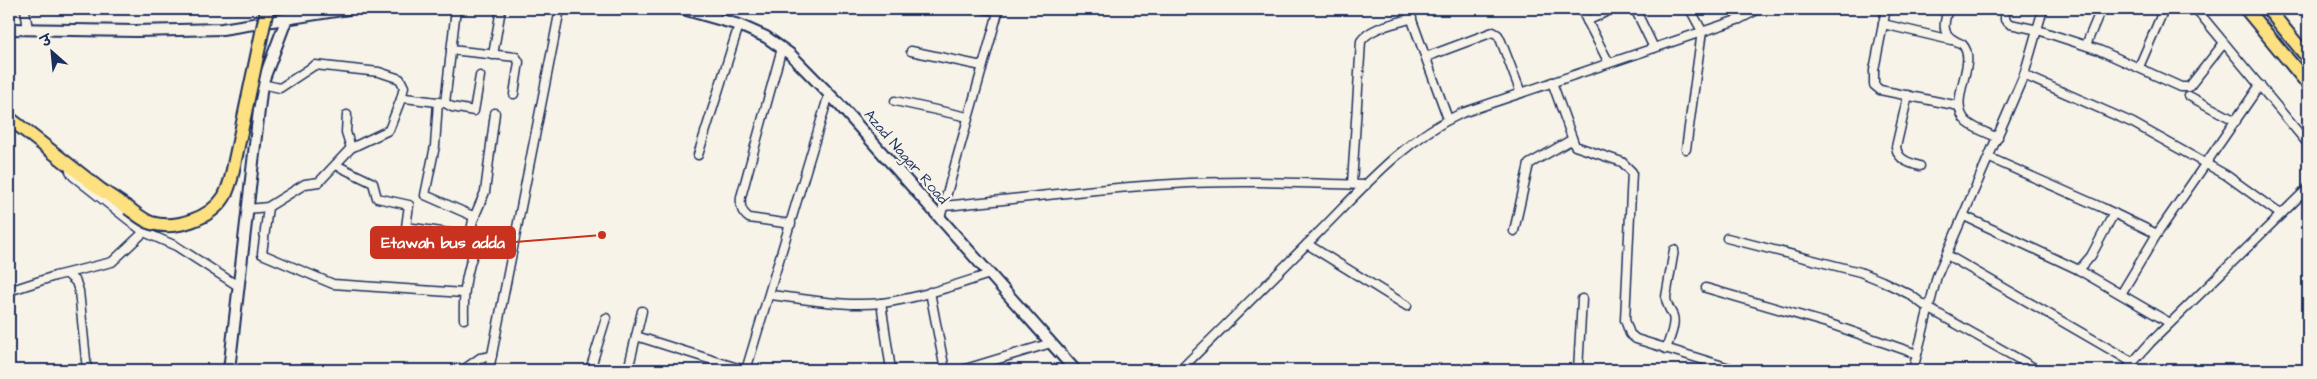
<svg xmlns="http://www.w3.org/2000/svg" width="2317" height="379" viewBox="0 0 2317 379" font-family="'Architects Daughter','Playpen Sans Deva',sans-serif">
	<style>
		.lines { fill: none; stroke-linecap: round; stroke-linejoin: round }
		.minor-casing { stroke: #1b2f5e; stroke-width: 11 }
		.tertiary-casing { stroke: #1b2f5e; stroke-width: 14 }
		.primary-casing { stroke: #1b2f5e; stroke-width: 16 }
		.trunk-casing { stroke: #1b2f5e; stroke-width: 16 }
		.minor { stroke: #f7f3e8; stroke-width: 8 }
		.tertiary { stroke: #f7f3e8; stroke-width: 10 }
		.primary { stroke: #fde080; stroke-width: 12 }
		.trunk { stroke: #fde080; stroke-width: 12 }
		.primary-bridge-casing { stroke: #1b2f5e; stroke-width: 16; stroke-linecap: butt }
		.primary-bridge { stroke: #fde080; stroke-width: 12 }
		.labels { text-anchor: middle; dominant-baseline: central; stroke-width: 4.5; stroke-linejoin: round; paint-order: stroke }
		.street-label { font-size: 15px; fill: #1b2f5e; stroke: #f7f3e8 }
		.leader { fill: none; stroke: #c8321e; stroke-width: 2 }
		.callout-dot { fill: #c8321e; stroke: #f7f3e8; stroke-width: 2 }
		.callout { fill: #c8321e; stroke: #c8321e; stroke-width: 2 }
		.callout-label { font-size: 16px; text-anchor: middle; font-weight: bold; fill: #fff }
	</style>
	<rect width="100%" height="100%" fill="#f7f3e8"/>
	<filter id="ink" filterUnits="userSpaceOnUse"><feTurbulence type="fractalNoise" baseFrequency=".02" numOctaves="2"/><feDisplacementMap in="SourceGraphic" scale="10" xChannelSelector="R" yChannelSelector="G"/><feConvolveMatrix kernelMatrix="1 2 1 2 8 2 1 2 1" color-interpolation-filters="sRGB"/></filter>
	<g filter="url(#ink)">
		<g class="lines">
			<defs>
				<g id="minor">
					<path d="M25 9 28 30"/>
					<path d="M984 9 998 11"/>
					<path d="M1408 9 1448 119"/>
					<path d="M1581 9 1609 63"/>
					<path d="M1635 9 1654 48"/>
					<path d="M1886 9 1874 70V85L1880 90 1959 106"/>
					<path d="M1948 9C1942 28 1942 36 1962 44 1980 62 1945 102 1967 122 1975 129 1988 133 1998 138"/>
					<path d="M2005 9V20L2010 24 2038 30 2099 50 2181 87H2189L2224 43"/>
					<path d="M2196 9 2308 144"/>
					<path d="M1587 21 1612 9"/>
					<path d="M1883 24 1951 40"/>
					<path d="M2086 45 2101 9"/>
					<path d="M782 48 741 197C740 206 741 212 749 218L791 224"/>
					<path d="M451 50 516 57 519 62 514 94"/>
					<path d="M911 51 982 66"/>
					<path d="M493 55 501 9"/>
					<path d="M1426 57 1493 32 1498 35 1501 41 1521 93"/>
					<path d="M2139 67 2164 9"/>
					<path d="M2024 75 2133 123 2226 175 2280 214"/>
					<path d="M1552 82 1575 146 1622 162 1632 172 1625 320 1630 334 1636 339 1736 370"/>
					<path d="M262 84 280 88 315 65 379 72 400 79 404 87 401 99"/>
					<path d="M1908 95 1896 147C1898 160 1909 163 1920 166"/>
					<path d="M2189 96 2236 121"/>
					<path d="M895 101 968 117"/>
					<path d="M438 102 435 146 425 195 475 217"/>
					<path d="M445 103 456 9"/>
					<path d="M347 115 346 132 351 148"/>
					<path d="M1686 149 1702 31 1690 9"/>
					<path d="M698 155 739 25"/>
					<path d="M1990 158 2103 208 2157 234"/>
					<path d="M336 165 373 183 377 198 409 205 406 227 514 242"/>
					<path d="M72 167 70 171 73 176 144 232 176 246 238 286"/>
					<path d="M1352 184 1361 41C1372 26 1396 24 1412 18"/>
					<path d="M943 206C1020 199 1096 188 1173 184 1237 180 1302 183 1366 185"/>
					<path d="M268 207 262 254 333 284 463 293"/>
					<path d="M247 209 268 207 305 184 319 182 351 148 389 130 401 99 405 98 445 103 452 107 474 111 480 76"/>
					<path d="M1964 216 2079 270 2170 323"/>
					<path d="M940 218 999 9"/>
					<path d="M1514 231 1529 164 1571 140"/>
					<path d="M470 236 473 220 485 192 495 113"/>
					<path d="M1727 238 1860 272 1882 281 1909 294 1928 308 2038 370"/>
					<path d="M1307 244 1407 306"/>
					<path d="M1947 255 2132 362"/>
					<path d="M2079 270 2091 256 2114 213"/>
					<path d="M67 274 76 282 79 291 87 370"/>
					<path d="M1706 288 1830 324 1917 354"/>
					<path d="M9 291 55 276 112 262 144 232"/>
					<path d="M930 292 945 370"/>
					<path d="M2121 294 2157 234 2260 85"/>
					<path d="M770 295C806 299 845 307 882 303 919 298 955 285 990 274"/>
					<path d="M881 303 891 370"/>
					<path d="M464 319C463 289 467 265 480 237"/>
					<path d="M636 336 744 370"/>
					<path d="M1666 349C1669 340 1676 325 1673 316 1670 309 1666 305 1666 297L1674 250"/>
					<path d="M463 370 480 358 492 356"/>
					<path d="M489 370 560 9"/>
					<path d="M590 370 606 318"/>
					<path d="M628 370 642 311"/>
					<path d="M746 370 829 94"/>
					<path d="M962 370 1051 343"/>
					<path d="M1180 370C1226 325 1272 279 1317 234 1361 190 1404 139 1462 113L1740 19 1759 9"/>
					<path d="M1578 370 1582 299"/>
					<path d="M1913 370 1937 276 2024 75 2043 9"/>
					<path d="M2126 370 2150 343 2308 188"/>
				</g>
				<g id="tertiary">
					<path d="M683 9 739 25 766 37 790 54 836 101 1075 370"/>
					<path d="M9 29 136 31 222 29 348 9"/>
					<path d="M229 370 262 84 287 18"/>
				</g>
				<path id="primary" d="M9 118 101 190 128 208"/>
				<g id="trunk">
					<path d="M2246 9 2308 84"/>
					<path d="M2268 9 2308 58"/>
				</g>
			</defs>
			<!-- minor casing -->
			<use href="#minor" class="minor-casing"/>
			<!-- tertiary casing -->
			<use href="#tertiary" class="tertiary-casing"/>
			<!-- primary casing -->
			<use href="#primary" class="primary-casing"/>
			<!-- trunk casing -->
			<use href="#trunk" class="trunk-casing"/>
			<!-- minor -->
			<use href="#minor" class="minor"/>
			<!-- tertiary -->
			<use href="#tertiary" class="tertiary"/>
			<!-- primary -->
			<use href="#primary" class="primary"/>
			<!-- trunk -->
			<use href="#trunk" class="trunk"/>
			<defs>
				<path id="primary-bridge" d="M128 208C135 213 143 220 151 223 175 230 210 219 224 197 227 192 229 185 231 179L267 9"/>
			</defs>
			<!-- primary-bridge casing -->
			<use href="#primary-bridge" class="primary-bridge-casing"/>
			<!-- primary-bridge -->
			<use href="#primary-bridge" class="primary-bridge"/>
		</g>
	</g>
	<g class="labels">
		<!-- street labels -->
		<g class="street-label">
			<text transform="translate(906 157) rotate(49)">Azad Nagar Road</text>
		</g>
	</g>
	<!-- callouts -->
	<path class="leader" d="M602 235L515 242"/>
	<circle class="callout-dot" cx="602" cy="235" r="5"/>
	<rect class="callout" x="371" y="227" width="144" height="31" rx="5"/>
	<g class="callout-label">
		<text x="443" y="248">Etawah bus adda</text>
	</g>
	<!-- margin -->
	<rect width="2317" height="379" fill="none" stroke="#f7f3e8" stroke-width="30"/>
	<rect x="15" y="15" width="2287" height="349" fill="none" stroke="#1b2f5e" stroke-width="2" filter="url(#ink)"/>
	<!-- north arrow -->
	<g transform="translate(52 52) rotate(333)" stroke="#f7f3e8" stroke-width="4" paint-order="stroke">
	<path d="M0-4L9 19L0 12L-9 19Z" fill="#1b2f5e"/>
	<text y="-8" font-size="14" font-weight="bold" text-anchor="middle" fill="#1b2f5e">उ</text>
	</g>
</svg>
